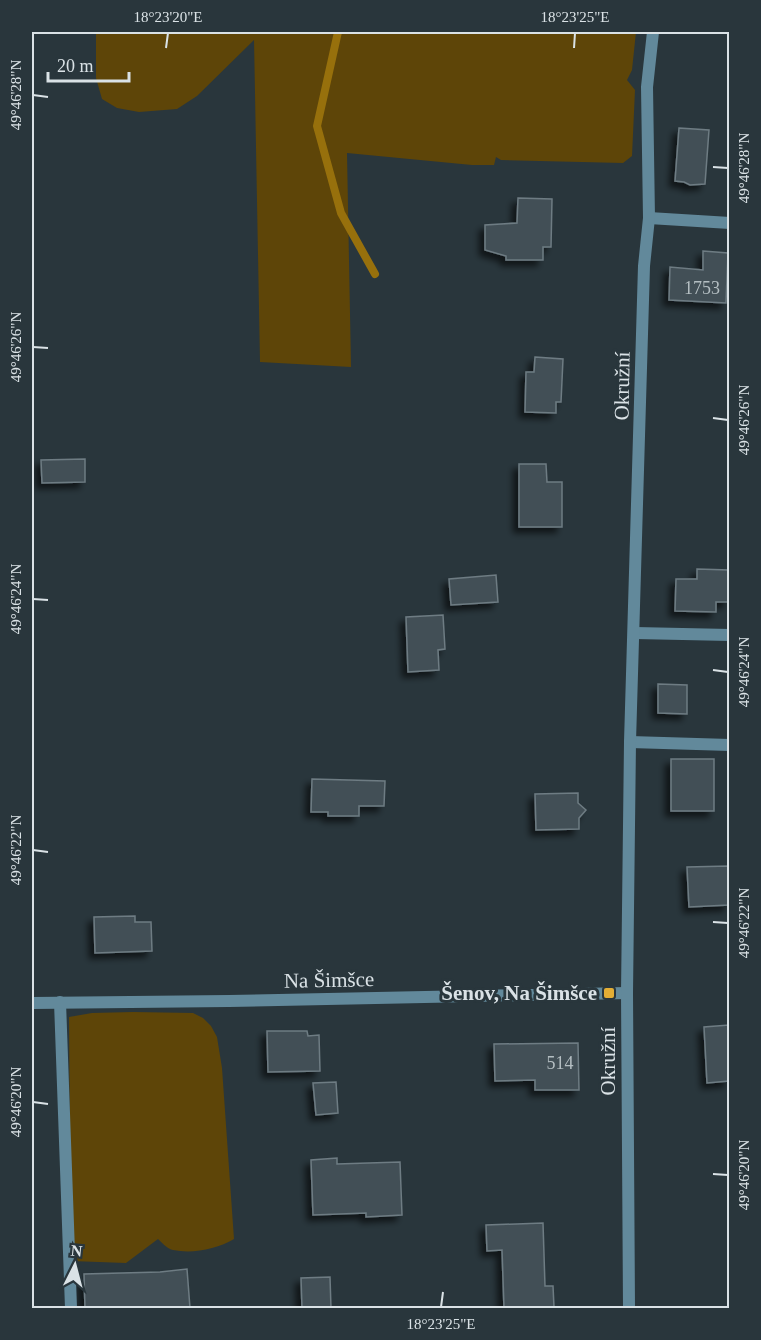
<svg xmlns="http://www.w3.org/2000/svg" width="761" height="1340" viewBox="0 0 761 1340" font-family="Georgia,serif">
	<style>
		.green { fill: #5e4508 }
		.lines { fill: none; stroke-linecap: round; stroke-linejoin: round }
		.stream { stroke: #97700c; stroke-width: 8 }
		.building { fill: #435057; stroke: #6e7c83; stroke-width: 1.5; filter: url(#shadow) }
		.service { stroke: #62899b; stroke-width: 12 }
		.minor { stroke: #62899b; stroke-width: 12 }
		.ticks { fill: none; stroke: #dae2e6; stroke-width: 2 }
		.poi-dot { fill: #e3ae35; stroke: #29363c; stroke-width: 2 }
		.labels { text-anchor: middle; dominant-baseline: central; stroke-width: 6; stroke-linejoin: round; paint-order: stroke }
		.number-label { font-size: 18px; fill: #b4bec2 }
		.street-label { font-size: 21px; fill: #dae2e6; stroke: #29363c }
		.poi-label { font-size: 21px; font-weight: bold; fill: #dae2e6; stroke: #29363c; text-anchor: end }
		.neatline { fill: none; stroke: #dae2e6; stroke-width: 2 }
		.ticks-label { font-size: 15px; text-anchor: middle; fill: #dae2e6 }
	</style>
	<defs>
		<filter id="shadow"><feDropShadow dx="-5.5" dy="5.5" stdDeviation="3" flood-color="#0009"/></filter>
	</defs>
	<rect width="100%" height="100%" fill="#29363c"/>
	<!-- green -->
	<g class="green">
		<path d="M96 32H636L632 70 627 80 635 90 632 156 623 163 501 160 496 157 494 165H472L347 153 351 367 260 362 254 40 197 96 177 109 139 112 117 108 102 99 96 78Z"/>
		<path d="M133 1012 193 1013 203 1018 211 1026 217 1037 222 1068 234 1239C217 1249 193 1254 173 1250 168 1249 162 1243 158 1239L126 1263 71 1261 69 1017 92 1013Z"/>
	</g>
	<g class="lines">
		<!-- stream -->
		<path class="stream" d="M338 32 317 126 341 213 375 274"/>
	</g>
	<!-- building -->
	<g class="building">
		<path d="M679 128 709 130 705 184 690 185 684 182 675 181Z"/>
		<path d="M518 198 552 199 551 247H543V260H506V256L485 250V225L517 223Z"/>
		<path d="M703 251 728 253 726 303 669 300 670 267 703 270Z"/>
		<path d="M535 357 563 359 561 402H556V413L525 412 526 372H534Z"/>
		<path d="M85 459V482L42 483 41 460Z"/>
		<path d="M519 464H546L547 482H562V527H519Z"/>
		<path d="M697 569 729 570 728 602H716V612L675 611 676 579H697Z"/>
		<path d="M496 575 498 602 451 605 449 579Z"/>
		<path d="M443 615 445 649 438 650 439 670 408 672 406 617Z"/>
		<path d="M658 684 687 685V714L658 713Z"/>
		<rect x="671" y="759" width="43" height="52"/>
		<path d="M312 779 385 781 384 806H359V816H328V812H311Z"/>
		<path d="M578 793V803L586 810 579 818V829L536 830 535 794Z"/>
		<path d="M729 866V905L689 907 687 867Z"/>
		<path d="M135 916V922H151L152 951 95 953 94 917Z"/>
		<path d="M729 1025V1081L707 1083 704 1027Z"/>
		<path d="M267 1031H307L308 1036 319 1035 320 1071 268 1072Z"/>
		<path d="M578 1043 579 1090H535V1080L495 1081 494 1044Z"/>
		<path d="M336 1082 338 1113 316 1115 313 1083Z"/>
		<path d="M337 1158V1164L400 1162 402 1215 366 1217V1213L313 1215 311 1160Z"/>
		<path d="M543 1223 545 1286H553L554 1307H548V1308H504L502 1250 487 1251 486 1225Z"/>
		<path d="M187 1269 190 1308H85L84 1274 160 1272Z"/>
		<path d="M330 1277 331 1308H302L301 1278Z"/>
	</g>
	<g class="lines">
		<!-- service -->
		<g class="service">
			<path d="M649 218 730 223"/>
			<path d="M635 633 730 635"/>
		</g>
		<!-- minor -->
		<g class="minor">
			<path d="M630 742 730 745"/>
			<path d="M60 1002 71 1308"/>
			<path d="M32 1003 229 1001 627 993"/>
			<path d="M629 1308 627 993 630 742 644 266 649 218 647 87 653 32"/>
		</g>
	</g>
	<!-- ticks -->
	<path class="ticks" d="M166 48 168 33M574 48 575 33M33 95 48 97M713 167 728 168M33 347 48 348M713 418 728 420M33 599 48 600M713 670 728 672M33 850 48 852M713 922 728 923M33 1102 48 1104M713 1174 728 1175M441 1307 443 1292"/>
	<!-- markers -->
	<rect class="poi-dot" x="603" y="987" width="12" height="12" rx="3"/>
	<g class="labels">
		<!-- number labels -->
		<g class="number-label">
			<text x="702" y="288">1753</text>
			<text x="560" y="1063">514</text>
		</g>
		<!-- street labels -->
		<g class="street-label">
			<text transform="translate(622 386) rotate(-89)">Okružní</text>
			<text transform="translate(329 980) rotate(-1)">Na Šimšce</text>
			<text transform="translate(608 1061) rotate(-90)">Okružní</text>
		</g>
		<!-- poi labels -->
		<g class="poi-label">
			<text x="597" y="993">Šenov, Na Šimšce</text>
		</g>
	</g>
	<!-- border -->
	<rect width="761" height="1340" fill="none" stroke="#29363c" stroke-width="66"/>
	<!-- north arrow -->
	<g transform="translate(75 1265) rotate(6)" stroke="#29363c" stroke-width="4.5" paint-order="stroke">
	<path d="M0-4.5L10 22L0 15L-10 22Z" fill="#dae2e6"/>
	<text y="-9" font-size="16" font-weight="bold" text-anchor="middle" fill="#dae2e6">N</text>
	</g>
	<!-- scale -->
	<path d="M48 72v9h81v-9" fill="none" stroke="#dae2e6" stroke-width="3"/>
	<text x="57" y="72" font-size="18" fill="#dae2e6" stroke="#29363c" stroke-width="4.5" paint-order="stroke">20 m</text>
	<rect x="33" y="33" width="695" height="1274" class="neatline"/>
	<g class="ticks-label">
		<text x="168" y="22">18°23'20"E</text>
		<text x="575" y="22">18°23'25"E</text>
		<text transform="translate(16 95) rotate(-90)" y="5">49°46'28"N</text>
		<text transform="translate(744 168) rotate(-90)" y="5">49°46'28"N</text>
		<text transform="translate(16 347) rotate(-90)" y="5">49°46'26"N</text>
		<text transform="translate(744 420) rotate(-90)" y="5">49°46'26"N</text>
		<text transform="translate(16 599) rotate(-90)" y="5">49°46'24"N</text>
		<text transform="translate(744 672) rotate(-90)" y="5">49°46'24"N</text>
		<text transform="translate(16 850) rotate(-90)" y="5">49°46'22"N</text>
		<text transform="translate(744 923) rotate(-90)" y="5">49°46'22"N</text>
		<text transform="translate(16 1102) rotate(-90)" y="5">49°46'20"N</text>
		<text transform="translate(744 1175) rotate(-90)" y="5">49°46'20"N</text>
		<text x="441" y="1329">18°23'25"E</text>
	</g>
</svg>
